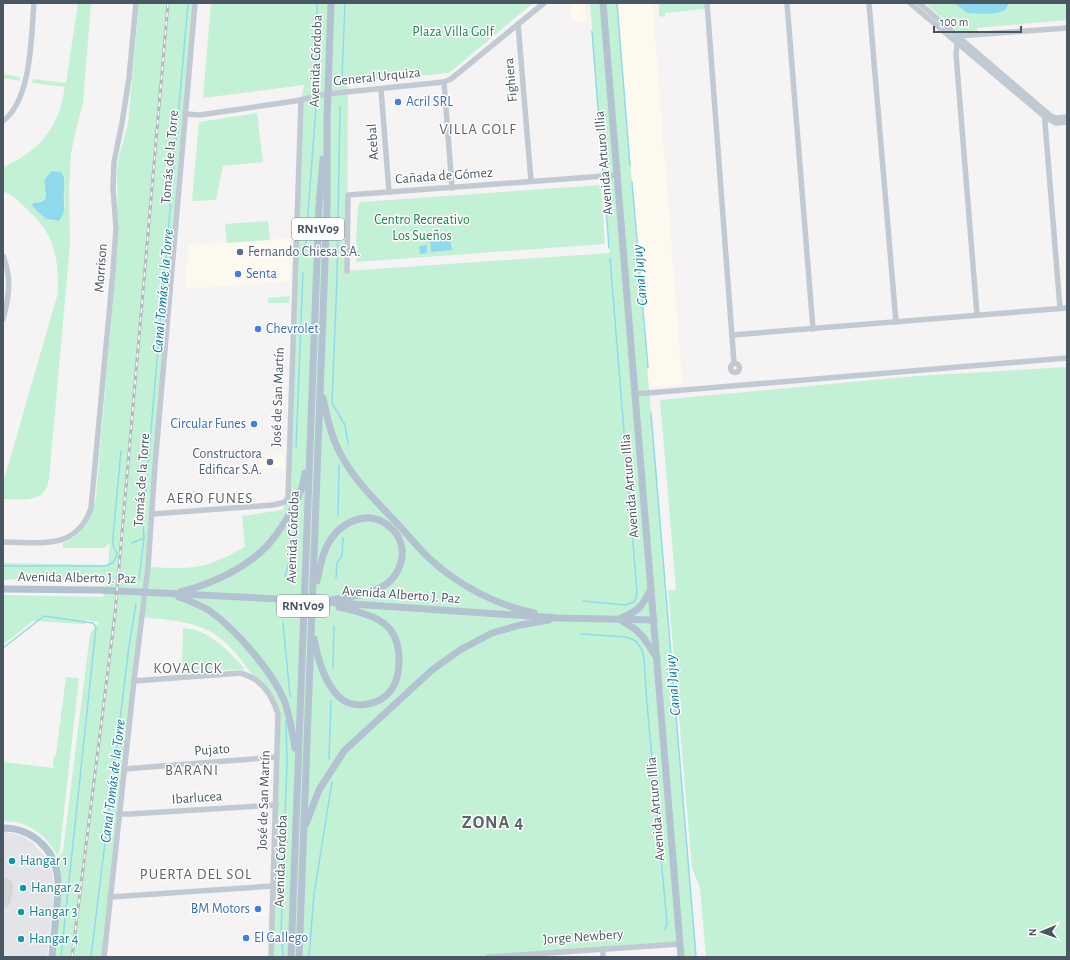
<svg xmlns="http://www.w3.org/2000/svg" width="1070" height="960" viewBox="0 0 1070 960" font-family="'Alegreya Sans',sans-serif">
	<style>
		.commercial { fill: #fdf9ef }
		.airport { fill: #e2e4e7 }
		.green { fill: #c3f1d5; fill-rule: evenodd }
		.water { fill: #90daee }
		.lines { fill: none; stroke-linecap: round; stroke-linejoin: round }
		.stream { stroke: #90daee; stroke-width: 1.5 }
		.taxiway { stroke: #d5d6d8; stroke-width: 16 }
		.minor { stroke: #c1cad2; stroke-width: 5.5 }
		.major { stroke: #b3c2d1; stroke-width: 7 }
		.rail-casing { stroke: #b5b8bd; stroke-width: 3 }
		.rail { stroke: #fff; stroke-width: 1.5; stroke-dasharray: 4.5; stroke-linecap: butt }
		.shop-dot { fill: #3f7fe0; stroke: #fff; stroke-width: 1.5 }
		.service-dot { fill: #5c6f8a; stroke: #fff; stroke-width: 1.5 }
		.culture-dot { fill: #0f9aa8; stroke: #fff; stroke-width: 1.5 }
		.labels { text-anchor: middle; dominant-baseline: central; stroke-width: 3; stroke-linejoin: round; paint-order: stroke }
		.shield { fill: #fff; stroke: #808990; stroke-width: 1 }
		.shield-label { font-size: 13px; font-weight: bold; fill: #4a5661 }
		.park-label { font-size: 14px; fill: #17864f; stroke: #fff }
		.street-label { font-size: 14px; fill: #4a5661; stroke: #fff }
		.shop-label { font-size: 14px; fill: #366cbe; stroke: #fff; text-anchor: start }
		.service-label { font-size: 14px; fill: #4e5e75; stroke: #fff; text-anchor: start }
		.culture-label { font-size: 14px; fill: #0d838f; stroke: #fff; text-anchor: start }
		.neighbourhood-label { font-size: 15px; letter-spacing: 1px; fill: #5f6368; stroke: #fff }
		.water-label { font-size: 15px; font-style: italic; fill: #0c7c9b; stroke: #fff }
		.district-label { font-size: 18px; font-weight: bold; letter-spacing: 1px; fill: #5f6368; stroke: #fff }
	</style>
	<rect width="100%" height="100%" fill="#f5f3f3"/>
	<!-- commercial -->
	<g class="commercial">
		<path d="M570 3H585L586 21 572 22Z"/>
		<path d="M614 3H651L653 9 682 379 681 384 677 385 648 387Z"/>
		<path d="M291 238 290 281 185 289 189 245Z"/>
		<path d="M284 454V467L256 469 255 457Z"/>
		<path d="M266 905 267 915 241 916 240 906Z"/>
	</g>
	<!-- airport -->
	<path class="airport" d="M3 832 20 835 32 842 46 858 52 871 54 892 47 957H3Z"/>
	<!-- green -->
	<g class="green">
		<path d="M78 3H91L83 103 74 138 71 154 69 191 70 244 49 479C48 482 48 486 46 489 38 503 17 499 3 499V483L58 293C58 258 56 237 30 212 21 203 14 196 3 191V167C31 155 50 138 60 109 63 102 63 94 65 87L32 83 33 79 66 83ZM65 177 64 191 65 206 55 221 46 219 32 206 34 203C48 203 46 195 44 184Z"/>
		<path d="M139 3H195L148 567C168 568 189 570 208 564 221 560 233 553 245 547L242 516 282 510 288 497 301 100 304 85 203 98 211 3H533L449 73 348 83 347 271 610 253 590 3H617L696 957H681L680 944 488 957H271L278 714C273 700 263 691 255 679 240 657 222 632 194 625 178 620 159 619 142 617L104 957H52L58 897 55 863 63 851 90 634 99 622 86 620 85 624 33 621 3 645V595L103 597 106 581 31 578 3 580V563L108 565 110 543 104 548H63V543C85 534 91 520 96 497L118 241 117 170 119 156 128 124Z"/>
		<path d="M659 3H705V9L665 13V17L659 16Z"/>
		<path d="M925 3H1067V20L977 28V33H964L958 32Z"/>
		<path d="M3 74 20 77V81L3 78Z"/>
		<path d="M257 113 263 162 223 166 216 200 192 201 199 122Z"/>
		<path d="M601 185 605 244 356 262 357 250H358L356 240 358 206 361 202Z"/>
		<path d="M268 221 270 240 227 243 225 224Z"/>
		<path d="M290 296 289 303H268V298Z"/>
		<path d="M1067 367V957H706L700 888 692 868 668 590H676L660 400 917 376Z"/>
		<path d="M183 628C188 629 194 629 198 631 217 638 232 655 245 669L182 673Z"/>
		<path d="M66 677 79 678 60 848 59 854 57 855C45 834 28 821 3 821V762L54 768C52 762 52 759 56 755Z"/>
	</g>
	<!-- water -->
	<g class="water">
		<path d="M954 3H1009L1005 10 998 13 986 14 968 13Z"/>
		<path d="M52 171 61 172C66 179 64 183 64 190 63 202 67 211 59 221L46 219 32 206 33 203C54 203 42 190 45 179 47 176 49 174 52 171Z"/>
		<path d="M450 238 452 250 431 252 430 240Z"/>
		<path d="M427 245V253L420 254 419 246Z"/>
	</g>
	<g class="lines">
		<!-- stream -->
		<g class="stream">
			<path d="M617 3 630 166"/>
			<path d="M592 31 603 172"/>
			<path d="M342 78 345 3"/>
			<path d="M316 79 317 3"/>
			<path d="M340 107 337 278 332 403 345 425 348 444"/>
			<path d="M604 180 609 248"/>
			<path d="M632 182 648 368"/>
			<path d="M305 253 316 107"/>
			<path d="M651 413 696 957"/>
			<path d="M296 448 303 273"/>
			<path d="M338 515 339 465"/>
			<path d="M132 543 144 538"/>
			<path d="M3 566H104C113 564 115 562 117 553L113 546V537L121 451"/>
			<path d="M285 576 289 563 295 552 294 524"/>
			<path d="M336 578 337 563 342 556 343 538"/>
			<path d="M139 579 144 538 143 522 188 3"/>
			<path d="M583 601 626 605 635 601 637 593 610 258"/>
			<path d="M283 623 290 696"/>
			<path d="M581 634 626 637 636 641 642 650 644 659 647 704 667 923 665 929"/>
			<path d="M3 648 44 616 93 623 96 627 61 957"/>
			<path d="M333 668 334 626"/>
			<path d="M329 759 331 700"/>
			<path d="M283 955 281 933 287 762 286 721"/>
			<path d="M91 957 129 646 136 604"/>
			<path d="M309 957 314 894 332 782"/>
		</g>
		<!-- taxiway -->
		<path class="taxiway" d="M3 900 5 886"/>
		<!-- minor -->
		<g class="minor">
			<path d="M707 3 734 363"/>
			<path d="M787 3 813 329"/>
			<path d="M869 3 896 322"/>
			<path d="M910 3 1045 117 1056 123 1067 122"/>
			<path d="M919 3 1051 116 1056 118 1067 117"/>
			<path d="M518 24 531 181"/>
			<path d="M444 82 452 188"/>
			<path d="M381 89 389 192"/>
			<path d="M1044 110 1060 308"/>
			<path d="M186 114 200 115 295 101 327 94 444 82 451 79 544 3"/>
			<path d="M3 121C32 99 31 37 34 3"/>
			<path d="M3 256C12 277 9 298 3 319"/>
			<path d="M347 271 348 195 618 175"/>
			<path d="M977 315 956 54 958 36 1067 28"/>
			<path d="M732 335 1067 308"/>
			<circle cx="735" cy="368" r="4.5"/>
			<path d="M636 394 1067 358"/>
			<path d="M152 514 273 505 285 502 288 497 301 100"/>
			<path d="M3 542C39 542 77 551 91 508L113 271 116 228 113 188 114 162 122 123 129 78 136 3"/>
			<path d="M134 681 241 673C245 675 252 677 256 680 267 688 274 701 278 714L271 957"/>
			<path d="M124 769 277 757"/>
			<path d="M119 814H130L276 805"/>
			<path d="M110 897 273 886"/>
			<path d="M603 949V957"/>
			<path d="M104 957 134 681 148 567 155 465 195 3"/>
			<path d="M488 957 680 944"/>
		</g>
		<!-- major -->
		<g class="major">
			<path d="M603 3 681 957"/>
			<path d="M323 398C327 417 331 436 340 453 352 477 372 497 391 517 404 530 416 546 430 559 458 585 496 605 534 613"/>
			<path d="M317 581C320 569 321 557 327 546 339 522 369 507 391 528 400 536 403 547 402 558 400 567 396 576 389 582 374 595 351 596 332 600"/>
			<path d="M3 589 99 590 279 599 558 618 654 620"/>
			<path d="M180 592C209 585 244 569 266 547 279 533 294 509 301 490 303 485 304 478 305 473"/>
			<path d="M179 597C190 601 200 605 210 611 236 630 271 670 284 700 290 715 292 732 295 748"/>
			<path d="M623 617C640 611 643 604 651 589"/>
			<path d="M619 619 635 629 643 637 657 658"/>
			<path d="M314 639C318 659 324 682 339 697 354 711 381 705 392 689 398 680 399 670 399 660 399 648 396 635 387 626 375 615 355 611 339 607"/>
			<path d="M306 824 319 790 344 751 432 670 460 650 492 633 520 625 549 620"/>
			<path d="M3 828C17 828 29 832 40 842 62 861 59 887 56 914 55 928 53 943 52 957"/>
			<path d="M291 957 319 206 323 159"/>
			<path d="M299 957 327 207V119L331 3"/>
		</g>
		<defs>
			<path id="rail" d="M72 957 115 614 168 3"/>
		</defs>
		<!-- rail casing -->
		<use href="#rail" class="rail-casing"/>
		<!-- rail -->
		<use href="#rail" class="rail"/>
	</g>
	<!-- markers -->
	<g class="shop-dot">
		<circle cx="398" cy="102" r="4"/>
		<circle cx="238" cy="274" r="4"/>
		<circle cx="258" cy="329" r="4"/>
		<circle cx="254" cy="424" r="4"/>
		<circle cx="258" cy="909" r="4"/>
		<circle cx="246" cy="938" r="4"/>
	</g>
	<g class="service-dot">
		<circle cx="240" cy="252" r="4"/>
		<circle cx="270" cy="462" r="4"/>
	</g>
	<g class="culture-dot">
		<circle cx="12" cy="861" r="4"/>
		<circle cx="23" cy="888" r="4"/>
		<circle cx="21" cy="912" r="4"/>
		<circle cx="21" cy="939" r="4"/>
	</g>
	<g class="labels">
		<!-- shield labels -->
		<g class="shield">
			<rect x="292" y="218" width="52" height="22" rx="3"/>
			<rect x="277" y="595" width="52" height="22" rx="3"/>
		</g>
		<g class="shield-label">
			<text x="318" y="229">RN1V09</text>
			<text x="303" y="606">RN1V09</text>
		</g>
		<!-- park labels -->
		<g class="park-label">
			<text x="453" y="32">Plaza Villa Golf</text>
			<text x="422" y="220">Centro Recreativo<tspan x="422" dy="16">Los Sueños</tspan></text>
		</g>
		<!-- street labels -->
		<g class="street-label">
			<text transform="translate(316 61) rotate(-88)">Avenida Córdoba</text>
			<text transform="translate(377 77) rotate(-6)">General Urquiza</text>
			<text transform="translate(511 80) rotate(-95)">Fighiera</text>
			<text transform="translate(373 142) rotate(-94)">Acebal</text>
			<text transform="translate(170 157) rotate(-85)">Tomás de la Torre</text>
			<text transform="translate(604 163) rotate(-95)">Avenida Arturo Illia</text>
			<text transform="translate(444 176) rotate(-4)">Cañada de Gómez</text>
			<text transform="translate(101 268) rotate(-86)">Morrison</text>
			<text transform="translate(278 397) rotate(-88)">José de San Martín</text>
			<text transform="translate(142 480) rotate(-86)">Tomás de la Torre</text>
			<text transform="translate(630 486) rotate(-95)">Avenida Arturo Illia</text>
			<text transform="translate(293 537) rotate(-88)">Avenida Córdoba</text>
			<text transform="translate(77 578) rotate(1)">Avenida Alberto J. Paz</text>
			<text transform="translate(401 595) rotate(4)">Avenida Alberto J. Paz</text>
			<text transform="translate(212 750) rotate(-4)">Pujato</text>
			<text transform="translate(197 798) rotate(-4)">Ibarlucea</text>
			<text transform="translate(264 800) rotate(-88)">José de San Martín</text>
			<text transform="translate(656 809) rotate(-95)">Avenida Arturo Illia</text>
			<text transform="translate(281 861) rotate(-88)">Avenida Córdoba</text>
			<text transform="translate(583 937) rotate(-4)">Jorge Newbery</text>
		</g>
		<!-- shop labels -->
		<g class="shop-label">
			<text x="406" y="102">Acril SRL</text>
			<text x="246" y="274">Senta</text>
			<text x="266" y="329">Chevrolet</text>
			<text x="246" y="424" text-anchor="end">Circular Funes</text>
			<text x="250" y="909" text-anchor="end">BM Motors</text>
			<text x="254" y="938">El Gallego</text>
		</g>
		<!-- service labels -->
		<g class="service-label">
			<text x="248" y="252">Fernando Chiesa S.A.</text>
			<text x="262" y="454" text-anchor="end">Constructora<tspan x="262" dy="16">Edificar S.A.</tspan></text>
		</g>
		<!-- culture labels -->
		<g class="culture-label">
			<text x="20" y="861">Hangar 1</text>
			<text x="31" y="888">Hangar 2</text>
			<text x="29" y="912">Hangar 3</text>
			<text x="29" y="939">Hangar 4</text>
		</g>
		<!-- neighbourhood labels -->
		<g class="neighbourhood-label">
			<text x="478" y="129">VILLA GOLF</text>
			<text x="210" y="498">AERO FUNES</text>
			<text x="188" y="668">KOVACICK</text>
			<text x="192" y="770">BARANI</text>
			<text x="196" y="874">PUERTA DEL SOL</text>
		</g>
		<!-- water labels -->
		<g class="water-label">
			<text transform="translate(640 275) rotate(-95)">Canal Jujuy</text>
			<text transform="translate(163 291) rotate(-85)">Canal Tomás de la Torre</text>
			<text transform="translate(673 685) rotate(-95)">Canal Jujuy</text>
			<text transform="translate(113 781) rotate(-83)">Canal Tomás de la Torre</text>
		</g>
		<!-- district labels -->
		<g class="district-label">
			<text x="493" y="823">ZONA 4</text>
		</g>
	</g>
	<!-- border -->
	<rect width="1070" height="960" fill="none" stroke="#4a5661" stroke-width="8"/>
	<!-- north arrow -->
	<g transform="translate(1042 932) rotate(268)" stroke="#ffffff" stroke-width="3" paint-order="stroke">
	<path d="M0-3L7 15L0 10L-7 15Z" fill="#4a5661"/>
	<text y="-6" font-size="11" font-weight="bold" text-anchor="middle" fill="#4a5661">N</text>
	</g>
	<!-- scale -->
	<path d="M934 26v6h87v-6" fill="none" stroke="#4a5661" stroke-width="2"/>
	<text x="940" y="26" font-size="12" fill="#4a5661" stroke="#ffffff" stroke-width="3" paint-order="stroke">100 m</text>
</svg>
